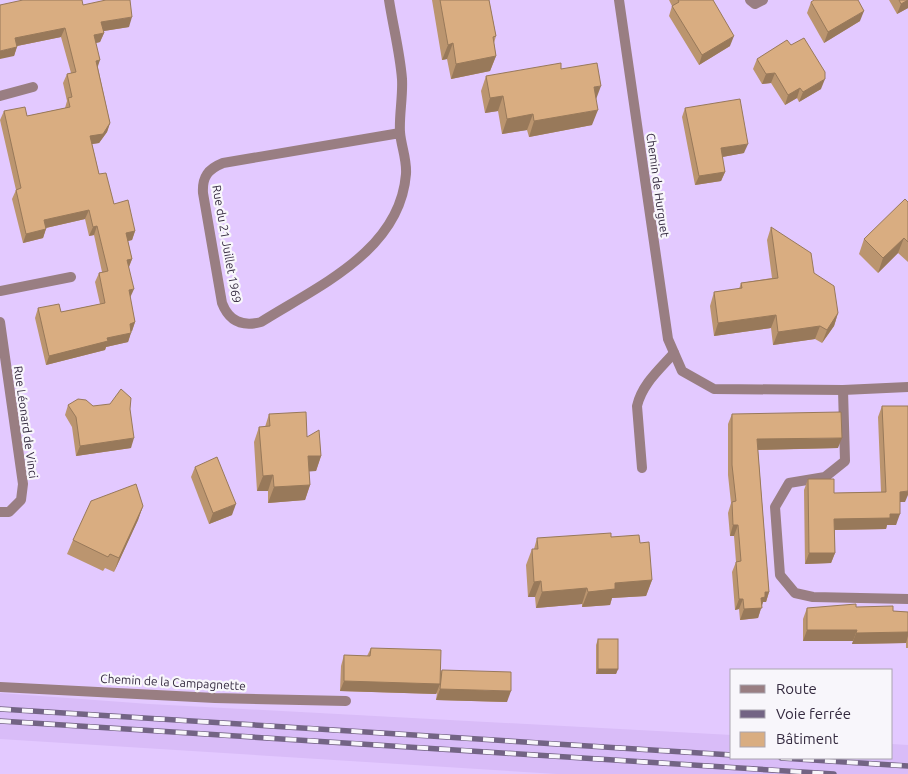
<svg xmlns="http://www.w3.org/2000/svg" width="908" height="774" viewBox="0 0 908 774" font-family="Ubuntu,sans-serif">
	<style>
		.built { fill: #d9bcf8 }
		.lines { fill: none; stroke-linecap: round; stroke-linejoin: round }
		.minor { stroke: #997e82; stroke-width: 10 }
		.rail-casing { stroke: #736484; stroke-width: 5.5 }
		.rail { stroke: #f8f6fb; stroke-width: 4; stroke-dasharray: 11; stroke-linecap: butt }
		.wall { fill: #bb956f }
		.shaded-wall { fill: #98795a }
		.building { fill: #d9ad81; stroke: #98795a }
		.labels { text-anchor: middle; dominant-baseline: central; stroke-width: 4.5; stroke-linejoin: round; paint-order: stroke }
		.street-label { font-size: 12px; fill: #352b40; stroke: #f8f6fb }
	</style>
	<rect width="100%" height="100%" fill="#e3c9ff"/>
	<!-- built -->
	<path class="built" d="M0 693 149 704 732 735V758H892V744L908 745V774H557L0 739Z"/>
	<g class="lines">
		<!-- minor -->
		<g class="minor">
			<path d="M389 0C393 26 400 53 402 79 403 97 399 115 400 132 401 146 407 159 406 174 400 251 318 286 261 322 242 327 229 321 222 303L203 193C202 177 208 169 223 163L400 133"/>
			<path d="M619 0 668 339 682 371 714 389 843 390 908 387"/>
			<path d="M750 0 755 4 763 0"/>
			<path d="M0 96 33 87"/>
			<path d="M0 291 71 277"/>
			<path d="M0 322 23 484 21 500 9 512H0"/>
			<path d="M843 390 845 461 825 477 789 483 775 507 780 575 795 593 813 597 908 599"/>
			<path d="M642 468 637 406C642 384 660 369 674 353"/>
			<path d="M0 687 215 698 346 701"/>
		</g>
		<defs>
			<g id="rail">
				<path d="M0 709 732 755"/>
				<path d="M0 721 834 774"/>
				<path d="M781 758 908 766"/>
			</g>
		</defs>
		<!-- rail casing -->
		<use href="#rail" class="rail-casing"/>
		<!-- rail -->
		<use href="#rail" class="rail"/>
	</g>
	<!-- wall -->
	<g class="wall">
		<path d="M432 0H489L496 36 494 43 496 56 490 71 451 79 447 59 442 60Z"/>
		<path d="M669 0H713L730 46 699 65 669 16 672 6Z"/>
		<path d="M889 0H908V8L897 14Z"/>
		<path d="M811 2 860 21 824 43 807 13Z"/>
		<path d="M0 5H83L129 27 103 31 104 33 100 42 96 43 98 68 110 123 107 132 99 143 92 144 99 174 114 204 135 231 132 240 128 241 132 259 129 267 130 298 135 322 132 331 131 332 128 342 106 347 105 350 46 365 35 318 38 308 61 312 100 304 95 282 99 273 102 272 94 235 89 236 85 219 46 228 43 238 23 243 12 199 16 190 0 120 4 111 27 116 65 108 67 101 63 83 67 74 71 73 61 37 17 46 14 56Z"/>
		<path d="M757 59 821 89 799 102 797 98 785 105 771 83 762 84 753 69Z"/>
		<path d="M561 69 592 125 529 137 527 130 502 134 498 111 485 113 481 91 486 76Z"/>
		<path d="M685 108 744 153 722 157 725 172 721 181 695 185 682 117Z"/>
		<path d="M908 202V262L898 253 878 273 859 254 864 239Z"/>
		<path d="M771 227 814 273 838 313 834 326 822 343 815 339 773 345 771 328 714 336 710 306 714 292 739 289 741 283 772 278 767 240Z"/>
		<path d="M68 405 130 409 131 448 76 456 72 427 65 415Z"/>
		<path d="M882 406 905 502H900L896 525H887L886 529 835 530V553L831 563 805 564 804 490 808 479 834 493 881 492 878 417Z"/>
		<path d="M269 414 307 437 321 456 316 471H309L310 485 305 500 268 503V491H257L254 442 259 427H265Z"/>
		<path d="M732 414 838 448 758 450 769 592 766 602H763L758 618 740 620 739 609 735 610 732 572 736 562 734 536H730L728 513 731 503 728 475V424Z"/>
		<path d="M195 467 232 515 209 524 191 477Z"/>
		<path d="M143 506 138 520 114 572 105 568 103 571 67 554 73 540Z"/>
		<path d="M611 537 640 543 652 580 646 596 612 598 610 605 582 607V604L536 608 535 597H528L526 565 532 549H534L537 538Z"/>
		<path d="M856 607 893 611 908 612V648H906V643L852 644 853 641H803V619L807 608Z"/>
		<path d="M598 639 618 669 616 674H596V645Z"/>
		<path d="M371 648 440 673 442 670 507 702 436 700 437 693 436 694 340 691 341 666 344 655 367 656Z"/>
	</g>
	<!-- shaded-wall -->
	<g class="shaded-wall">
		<path d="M908 0V8L897 14 901 4Z"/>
		<path d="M864 11 860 21 824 43 828 32Z"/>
		<path d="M132 17 129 27 98 32 101 22Z"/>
		<path d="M65 28 61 37 12 47 15 38Z"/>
		<path d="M104 33 100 42 91 44 94 35Z"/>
		<path d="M734 36 730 46 699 65 702 55Z"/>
		<path d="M453 43 447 59 442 60 448 45Z"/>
		<path d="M17 47 14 56 0 59V51Z"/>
		<path d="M496 56 490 71 451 79 456 64Z"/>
		<path d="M100 60 97 69 96 61Z"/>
		<path d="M775 73 771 83 762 84 766 74Z"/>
		<path d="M825 79 821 89 799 102 803 92Z"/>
		<path d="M601 86 595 102 594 87Z"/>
		<path d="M800 88 797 98 785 105 788 95Z"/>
		<path d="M503 96 498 111 485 113 490 98Z"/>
		<path d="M598 110 592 125 529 137 534 121Z"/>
		<path d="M533 114 527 130 502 134 507 119Z"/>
		<path d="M110 123 107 132 99 143 86 145 90 136Z"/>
		<path d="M748 144 744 153 717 158 721 148Z"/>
		<path d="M725 172 721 181 695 185 699 176Z"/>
		<path d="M89 210 85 219 41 229 44 220Z"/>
		<path d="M97 226 94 235 89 236 93 227Z"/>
		<path d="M46 229 43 238 23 243 26 234Z"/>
		<path d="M135 231 132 240 123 242 126 233Z"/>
		<path d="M904 238 898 253 878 273 883 258Z"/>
		<path d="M132 259 128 269 127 260Z"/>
		<path d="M134 289 130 298 129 290Z"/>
		<path d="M838 313 834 326 822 343 827 330Z"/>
		<path d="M776 315 771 328 714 336 718 323Z"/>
		<path d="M135 322 132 331 126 333 130 324Z"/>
		<path d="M820 326 815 339 773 345 778 332Z"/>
		<path d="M131 333 128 342 106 347 105 350 46 365 49 356 107 338Z"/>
		<path d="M134 438 131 448 76 456 80 446Z"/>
		<path d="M842 438 838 448 753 450 757 439Z"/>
		<path d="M308 456H321L316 471 303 472Z"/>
		<path d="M273 475 268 491H257L263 476Z"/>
		<path d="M310 485 305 500 268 503 274 487Z"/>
		<path d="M908 491V495L905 502H896L900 492Z"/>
		<path d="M236 504 232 515 209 524 213 513Z"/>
		<path d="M143 506 138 520 114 572 119 558Z"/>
		<path d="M890 514H900L896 525H887L886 529 830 530 834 519Z"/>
		<path d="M733 525H738L734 536H730Z"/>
		<path d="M809 553H835L831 563 805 564Z"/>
		<path d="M652 580 646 596 612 598 610 605 582 607 588 592 615 583Z"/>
		<path d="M541 581 535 597H528L534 582Z"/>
		<path d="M587 588 582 604 536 608 542 592Z"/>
		<path d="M765 592H769L766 602H763L758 618 740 620 744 609 761 598Z"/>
		<path d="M739 599H743L739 609 735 610Z"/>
		<path d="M807 630H857L853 641H803Z"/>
		<path d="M908 632V636L906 643 852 644 856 633Z"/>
		<path d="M598 669H618L616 674H596Z"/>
		<path d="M344 681 440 684 436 694 340 691Z"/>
		<path d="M440 689 511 691 507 702 436 700Z"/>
	</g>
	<!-- building -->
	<g class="building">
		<path d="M23 0H82L83 5 106 0H130L132 17 101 22 104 33 94 35 100 60 96 61 110 123 103 134 90 136 99 174 106 173 114 204 128 200 135 231 126 233 132 259 127 260 134 289 129 290 135 322 130 324 131 333 107 338 108 341 49 356 38 308 59 304 61 312 105 303 99 273 108 271 97 226 93 227 89 210 44 220 46 229 26 234 16 190 21 188 4 111 25 107 27 116 70 107 68 98 72 97 67 74 76 72 65 28 15 38 17 47 0 51V5Z"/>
		<path d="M440 0H489L496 36 493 37 496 56 456 64 453 43 448 45Z"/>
		<path d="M678 0H713L734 36 702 55 672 6 679 2Z"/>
		<path d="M814 0H858L864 11 828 32 811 2Z"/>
		<path d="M899 0H908L901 4Z"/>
		<path d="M804 38 825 72V79L803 92 800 88 788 95 775 73 766 74 757 59 787 40 791 45Z"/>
		<path d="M561 63V69L597 63 601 86 594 87 598 110 534 121 533 114 507 119 503 96 490 98 486 76Z"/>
		<path d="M740 99 748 144 721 148 725 172 699 176 685 108Z"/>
		<path d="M905 199 908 202V242L904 238 883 258 864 239Z"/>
		<path d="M771 227 811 253 814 273 834 286 838 313 827 330 820 326 778 332 776 315 718 323 714 292 742 288 741 283 778 278Z"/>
		<path d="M121 389 131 398 130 409 134 438 80 446 76 417 68 405 78 399 86 400 93 406 110 404Z"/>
		<path d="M882 406H908V491L900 492V514H890V518L834 519 835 553H809L808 479H834V493L886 492Z"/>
		<path d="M306 412 307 437 319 430 321 456H308L310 485 274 487 273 475 263 476 259 427 270 426 269 414Z"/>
		<path d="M841 412 842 438 757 439 769 592H765V597L761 598 762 608 744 609 743 599H739L736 562 741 561 738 525H733L732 502 736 501 732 465V414Z"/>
		<path d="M217 457 236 504 213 513 195 467Z"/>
		<path d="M136 484 143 506 119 558 110 554 108 557 73 540 91 501Z"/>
		<path d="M611 533V537L639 535 640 543 649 542 652 580 615 583V589L588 592 587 588 542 592 541 581 534 582 532 549H538L537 538Z"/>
		<path d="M856 604V607L893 606V611L908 612V632L856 633 857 630H807V608Z"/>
		<rect x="598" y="639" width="20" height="30"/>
		<path d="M371 648 441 650 440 684 344 681V655L370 656Z"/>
		<path d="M442 670 511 672V691L440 689Z"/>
	</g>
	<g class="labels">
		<!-- street labels -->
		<g class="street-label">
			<text transform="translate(658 185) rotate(82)">Chemin de Hurguet</text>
			<text transform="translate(227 244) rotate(80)">Rue du 21 Juillet 1969</text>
			<text transform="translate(26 422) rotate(82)">Rue Léonard de Vinci</text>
			<text transform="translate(173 682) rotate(3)">Chemin de la Campagnette</text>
		</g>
	</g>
	<!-- legend -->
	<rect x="730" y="669" width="162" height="90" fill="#f8f6fb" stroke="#aaa5b0"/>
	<rect x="740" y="685" width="25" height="8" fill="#997e82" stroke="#aaa5b0"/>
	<text x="776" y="694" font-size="15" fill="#352b40">Route</text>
	<rect x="740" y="710" width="25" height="8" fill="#736484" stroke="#aaa5b0"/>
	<text x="776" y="719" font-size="15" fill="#352b40">Voie ferrée</text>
	<rect x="740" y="732" width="25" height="15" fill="#d9ad81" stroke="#aaa5b0"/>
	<text x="776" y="744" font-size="15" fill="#352b40">Bâtiment</text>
</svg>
